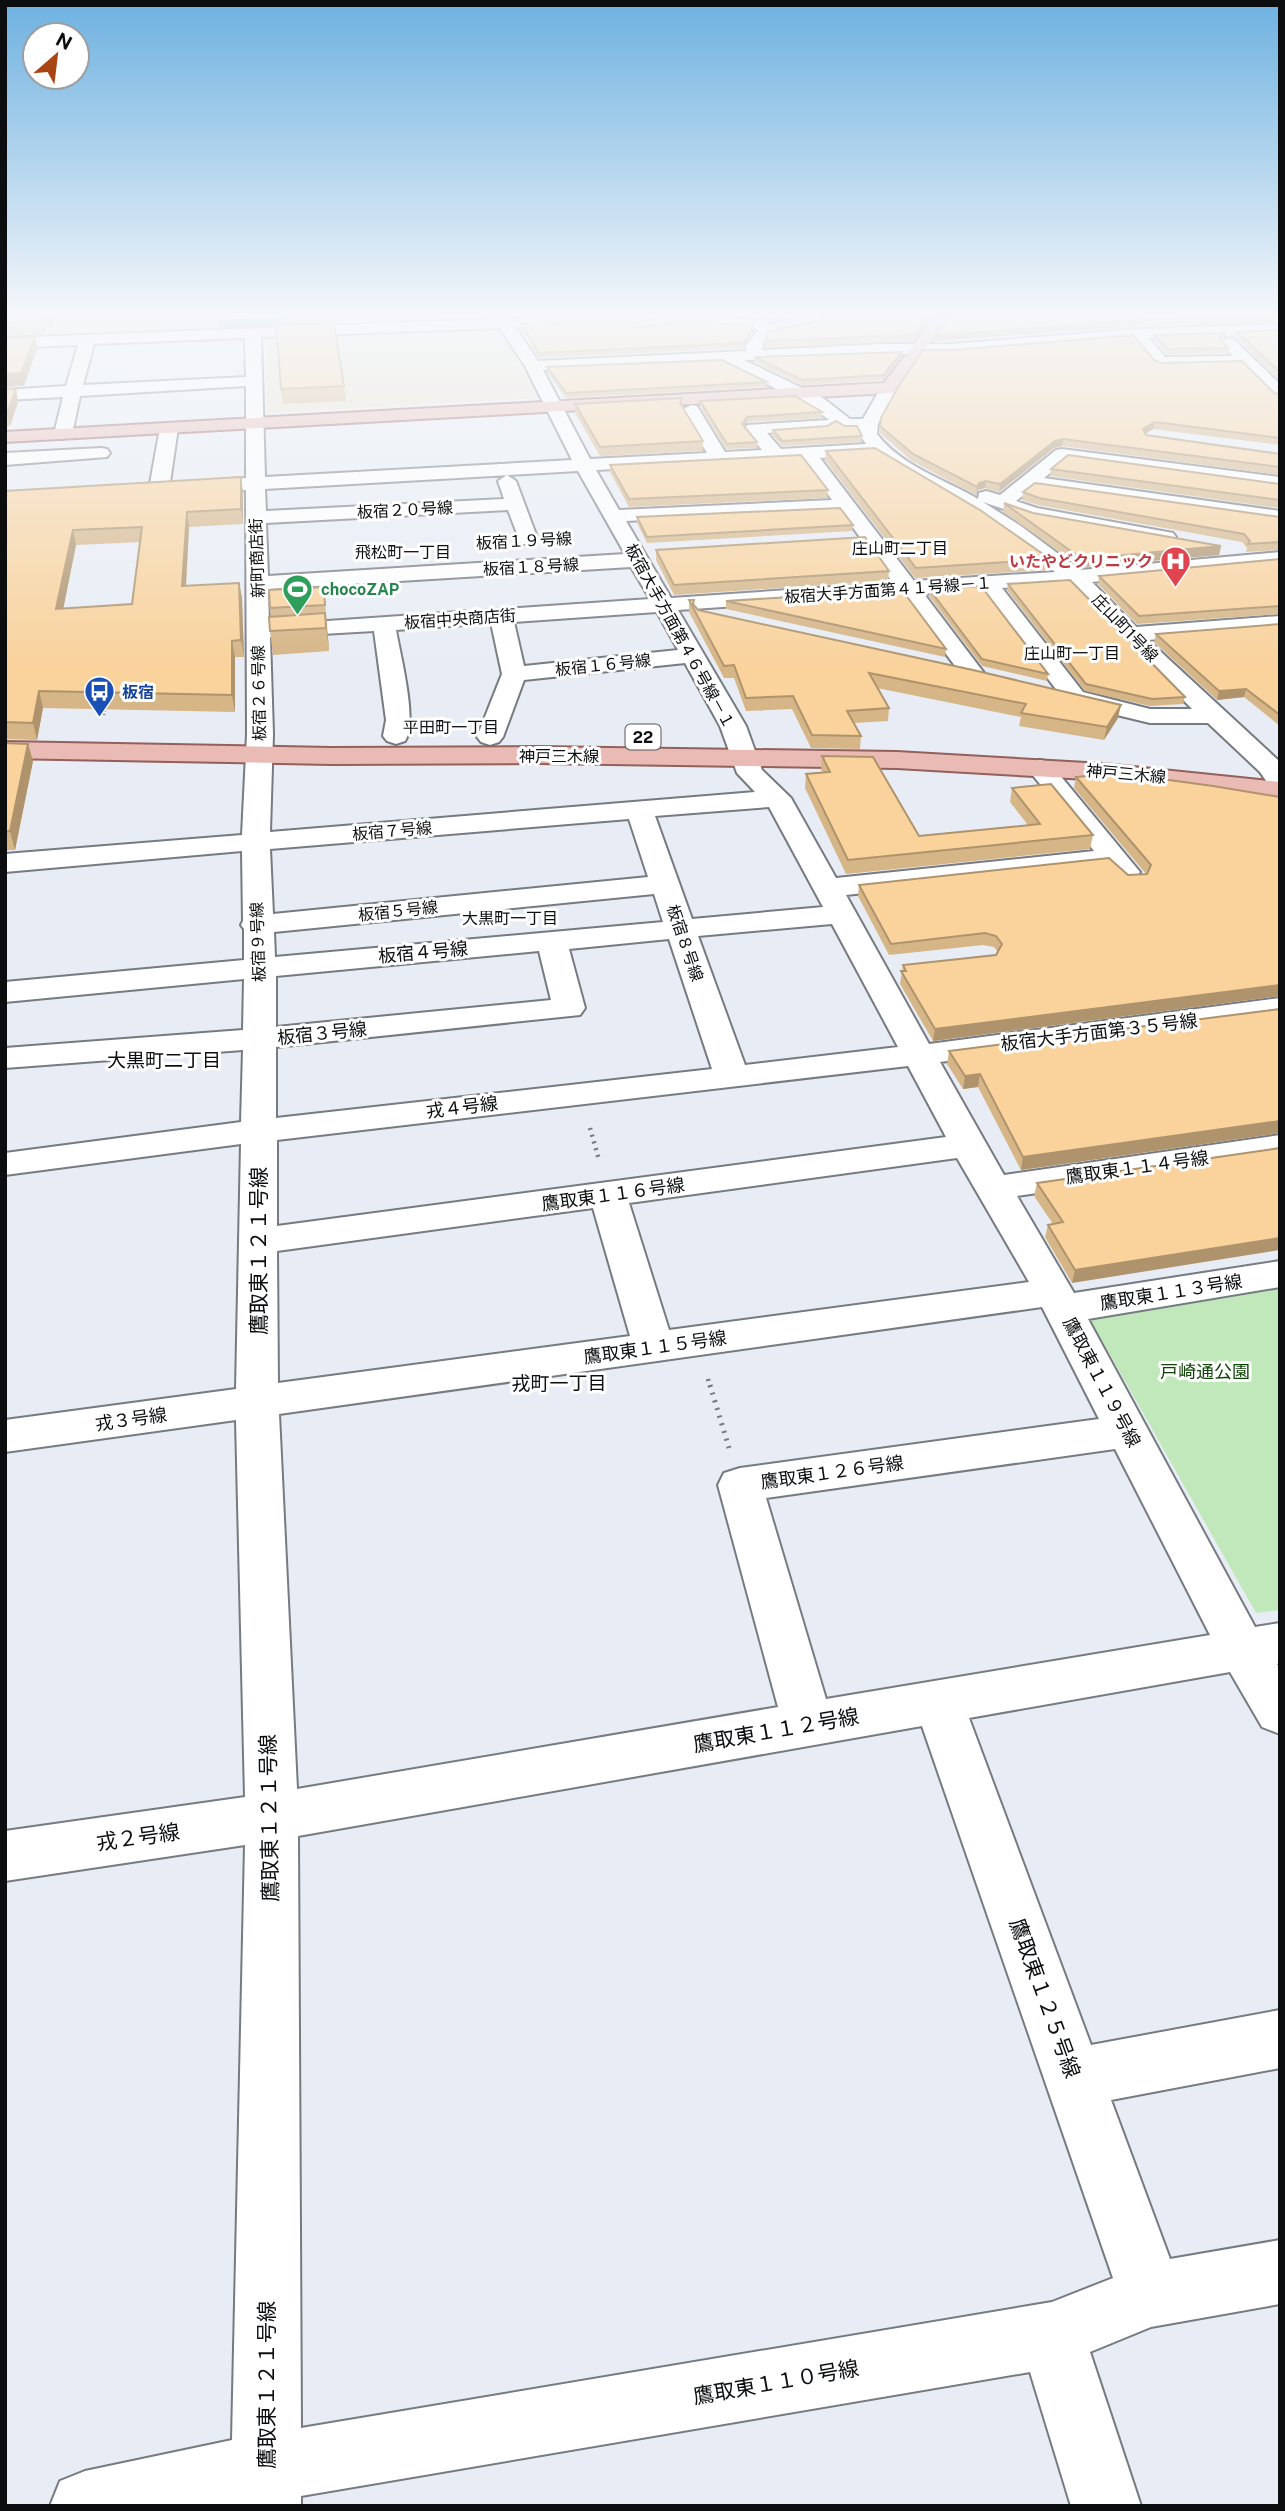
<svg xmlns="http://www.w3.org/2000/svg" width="1285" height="2511" viewBox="0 0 1285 2511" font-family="'Public Sans','Noto Sans JP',sans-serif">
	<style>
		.education { fill: #ebe2cd }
		.green { fill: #c0e8ba }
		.water { fill: #55acd4; stroke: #3f7c99; stroke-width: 2 }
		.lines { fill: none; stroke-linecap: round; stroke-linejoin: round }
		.minor-casing { stroke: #767a81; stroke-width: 4 }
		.major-casing { stroke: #93605b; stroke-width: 4 }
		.path-far2 { stroke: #767a7f; stroke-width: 2.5; stroke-dasharray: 1 2.5; stroke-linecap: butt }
		.path-far1 { stroke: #767a7f; stroke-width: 4.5; stroke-dasharray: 2 5; stroke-linecap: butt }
		.path { stroke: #767a7f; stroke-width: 5; stroke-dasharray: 2 6; stroke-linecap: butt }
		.minor { fill: #fff; fill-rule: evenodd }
		.major { fill: #eabbb5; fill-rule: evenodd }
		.wall { fill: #d6b586; fill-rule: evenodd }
		.shaded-wall { fill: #ae936d }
		.building { fill: #f9d29c; stroke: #ae936d; stroke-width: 2; fill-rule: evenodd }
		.labels { text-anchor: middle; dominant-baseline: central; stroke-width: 6; stroke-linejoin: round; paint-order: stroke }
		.far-street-label { font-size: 16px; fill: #0b0d0f; stroke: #fff }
		.far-neighbourhood-label { font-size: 16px; fill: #0b0d0f; stroke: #fff }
		.far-health-label { font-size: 16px; font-weight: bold; fill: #be3a42; stroke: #fff; text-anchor: end }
		.far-leisure-label { font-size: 16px; font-weight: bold; fill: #27864d; stroke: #fff; text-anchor: start }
		.far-transit-label { font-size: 16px; font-weight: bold; fill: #164399; stroke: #fff; text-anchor: start }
		.shield { fill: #fff; stroke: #545657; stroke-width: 2 }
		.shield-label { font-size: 16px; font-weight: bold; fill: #0b0d0f }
		.street-label { font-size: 18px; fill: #0b0d0f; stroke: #fff }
		.park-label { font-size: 18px; fill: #0f4507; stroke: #fff }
		.neighbourhood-label { font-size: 19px; fill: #0b0d0f; stroke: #fff }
		.near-street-label { font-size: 21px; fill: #0b0d0f; stroke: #fff }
	</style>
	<rect width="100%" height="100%" fill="#e8edf5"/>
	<!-- education -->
	<g class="education">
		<path d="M5 316H295L296 329 5 341Z"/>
		<path d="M501 327 539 398 267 413 266 336Z"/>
	</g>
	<!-- green -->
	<path class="green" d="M1280 1285V1610L1256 1613 1086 1312Z"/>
	<!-- water -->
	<path class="water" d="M286 318 287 327 220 330 219 321Z"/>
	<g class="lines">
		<defs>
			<g id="minor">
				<path d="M493 316 509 319 643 316V321L672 316 760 320 767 325 807 316H835C817 331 786 325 765 338L762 350 882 344H952L1138 329 1280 324V334L1149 338 1165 357 1233 356 1221 343 1229 338 1234 340 1280 384V399L1274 398 1242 365 1161 367 1155 365 1133 339 952 354H882L744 360 823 398 850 419H863L883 384H895L897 388 878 424 877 434C901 466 944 479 978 499L979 493 986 491 1000 495 1056 450 1062 449 1280 477V489L1066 460 1044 478 1280 511V523L1033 488 1016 501 1037 508 1173 533 1176 537 1173 541 1166 543 1033 519 983 502 1021 526 1080 570 1280 552V564L1092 582 1136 627 1280 616V630L1148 640 1279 761 1280 790 1271 788 1260 772 1208 723H1150L1059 701 1056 696 1058 692 981 590 924 594 984 673 980 678H964L902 595 678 610 746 726 762 770 791 798 836 878 1094 851 1027 768 1031 762 1040 760 1049 762 1140 872 1136 878C1121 882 1116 879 1107 867L846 895 929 1044 1280 998V1018L940 1062 1004 1175 1280 1135V1157L1017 1196 1074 1293 1280 1261V1287L1088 1319 1255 1627 1280 1623V1663L1277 1664 1280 1668V1734L1262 1727 1230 1672 969 1718 1091 2045 1280 2010V2068L1111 2100 1170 2259 1280 2240V2304L1151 2327 1090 2352 1141 2506H1071L1030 2372 301 2496V2506H50L60 2481 85 2471 232 2440 245 1845 5 1881V1831L245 1797 236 1420 5 1452V1420L236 1389 241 1144 5 1175V1153L241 1122 243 1050 5 1068V1048L243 1030 244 979 5 1002V982L244 960V929L241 925 243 921 242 851 5 872V854L242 835 247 734 246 490 228 491 218 485 228 479 246 478V386L80 396 72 434 63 439 54 434 63 397 5 400V390L66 386 78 345 5 348V338L495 319ZM631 323 628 326 636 331 678 324 759 329 747 344 746 351 538 361 515 327ZM500 328 525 366 572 460 265 477 261 337ZM245 338 246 377 83 385 94 344ZM722 362 811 406 829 420 747 425 744 429 762 450 725 452 697 406 691 405 682 410 707 453 590 459 543 370ZM835 424 846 429H860L859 434 866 444 781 449 767 433 826 429ZM875 455C900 473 927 485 954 501 990 522 1022 546 1055 572L914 581 820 458ZM802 459 832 500 619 510 596 470ZM578 471 625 554 268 576 266 523 508 510 521 544H535L538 540 516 481 507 475 498 481 504 499 266 511 265 489ZM841 511 893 583 671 598 626 521ZM631 567 650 599 269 625 268 589ZM1070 584 1192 709H1150L1083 692 1002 588ZM657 612 678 650 524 666 514 622ZM491 623 502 674 477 737 481 742 490 745 499 742 503 737 524 680 685 663 720 726 737 773 755 792 270 832 273 734 270 637 374 631 386 720 383 736 387 741 396 744 405 741C418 722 400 654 396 630ZM769 807 823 907 692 919 655 816ZM629 819 648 877 273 914 270 849ZM654 894 663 922 275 957 274 932ZM832 924 898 1047 745 1065 698 936ZM669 939 712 1069 276 1118V1047L580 1015 585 1008 569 949ZM539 951 551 1000 276 1027V976ZM908 1066 946 1137 277 1226V1140ZM957 1158 1029 1282 669 1330 629 1203ZM593 1208 630 1336 278 1383 277 1251ZM1042 1307 1099 1419 740 1468 724 1473 718 1485 778 1707 297 1789 279 1414ZM1115 1449 1210 1635 826 1699 766 1498ZM922 1726 1113 2278 1052 2302 301 2428 298 1836Z"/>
				<path d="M169 423 178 428 169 489 159 495 149 489 160 428Z"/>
				<path d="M101 448 107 449 110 453 107 457 5 465V453Z"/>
			</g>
			<g id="major">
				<path d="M936 316H951L922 352 895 392 889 393 5 442V432L884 383Z"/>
				<path d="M5 742 331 748 539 747 897 752 1104 764 1280 782V798L1104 780 897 768 539 763 331 764 5 758Z"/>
			</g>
		</defs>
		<!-- minor casing -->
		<use href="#minor" class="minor-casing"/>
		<!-- major casing -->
		<use href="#major" class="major-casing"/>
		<!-- path-far2 -->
		<path class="path-far2" d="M104 715 105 709"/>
		<!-- path-far1 -->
		<g class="path-far1">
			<path d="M590 1128 599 1160"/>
			<path d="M708 1379 710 1387"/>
		</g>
		<!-- path -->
		<path class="path" d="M710 1385 729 1448"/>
		<!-- minor -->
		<use href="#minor" class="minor"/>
		<!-- major -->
		<use href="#major" class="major"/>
	</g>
	<!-- wall -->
	<g class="wall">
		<path d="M5 316H56L52 327 45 328 43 334 5 335Z"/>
		<path d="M738 316H794L768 322 760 317Z"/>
		<path d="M934 316 913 341 765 347 766 341 821 320Z"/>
		<path d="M949 316H1280V322L1138 326 934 341Z"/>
		<path d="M522 324 636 328 754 326V331L744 348 539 358 522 329Z"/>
		<path d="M1280 330V380L1236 338 1237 332Z"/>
		<path d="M1225 333 1223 338 1221 340 1228 348 1227 353 1166 354 1155 340V335Z"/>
		<path d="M902 352 901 357 883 380 802 385 755 362V357Z"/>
		<path d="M1154 360 1280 394V445L1153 429 1146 434V435L1280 454V475L1062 446 1054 448 999 492 985 488 978 490 976 495 912 461 880 433 881 418Z"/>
		<path d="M547 367 767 382 766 387 566 398 547 372Z"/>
		<path d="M344 386 346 401 283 404 281 389Z"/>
		<path d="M5 389H16L18 402 10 426 5 427Z"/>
		<path d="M700 401 822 412V418L747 422 744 426 757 442V448L726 449 700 406Z"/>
		<path d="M575 404 682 406 703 441V451L600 456 575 413Z"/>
		<path d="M773 430 862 436 861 442 782 446 772 435Z"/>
		<path d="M826 451 1050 559 1048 570 915 578 825 460Z"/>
		<path d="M610 465 828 490 827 498 629 507 610 472Z"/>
		<path d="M1051 469 1280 484V508L1050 476Z"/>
		<path d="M241 477 243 492V524L189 527 186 586 239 583 242 598 244 657H235V712L43 708 37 740 5 739V491ZM140 542 132 604 63 609 76 545Z"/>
		<path d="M1023 492 1280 517V550L1246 552 1247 548 1242 542 1038 505 1022 500Z"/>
		<path d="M1004 503 1033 513 1221 546 1219 555 1081 567 1003 512Z"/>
		<path d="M637 517 853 525 852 531 647 543 637 523Z"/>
		<path d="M656 550 889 571 888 581 674 595 656 560Z"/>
		<path d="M1280 559V614L1137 624 1098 584 1099 576Z"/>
		<path d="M1008 584 1185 697 1183 704 1150 706 1085 691 1007 590Z"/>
		<path d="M324 587 329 651 273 655 270 631 271 617 270 608Z"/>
		<path d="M930 590 1048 674 1047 681 982 666 929 596Z"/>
		<path d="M689 600H694V605L698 610 1118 718 1104 740 1019 726 1021 717 877 688 889 708 888 721 854 723 861 736 860 749 811 748 792 709 746 711 734 678H724L689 612Z"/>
		<path d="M726 601 946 649 945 657 726 609Z"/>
		<path d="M1280 624V726L1244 697 1217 700 1154 642 1156 634Z"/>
		<path d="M5 743 28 744 33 761 15 850H5Z"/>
		<path d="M822 756 919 836 1028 825 1010 802 1012 788 1093 835 1090 849 846 874 805 788 806 774 823 772 821 770Z"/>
		<path d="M1076 777 1280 797V996L933 1041 900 984 903 965 996 955 998 952 994 947 983 945 889 955 858 896 859 885 1146 874 1074 788Z"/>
		<path d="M1280 1009V1133L1021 1170 978 1087 963 1089 947 1064 949 1051Z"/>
		<path d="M1280 1148 1072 1283 1045 1237 1048 1225 1053 1224 1034 1196 1037 1183Z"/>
	</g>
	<!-- shaded-wall -->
	<g class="shaded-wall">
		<path d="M43 316 45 328 43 334 40 322Z"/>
		<path d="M50 316H56L52 327Z"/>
		<path d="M768 316H794L768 322Z"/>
		<path d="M929 316H934L913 341 914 335Z"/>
		<path d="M1139 320 1138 326 934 341 935 335Z"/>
		<path d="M754 326V331L744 348V343Z"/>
		<path d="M35 337 37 349 24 386 5 387V374Z"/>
		<path d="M902 352 901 357 883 380V375Z"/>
		<path d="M16 389 18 402 10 426 7 413Z"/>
		<path d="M747 417V422L741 429 742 424Z"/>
		<path d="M1155 422 1153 429 1141 436 1143 429Z"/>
		<path d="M1063 439 1062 446 1054 448 999 492 1000 484 1055 441Z"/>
		<path d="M241 477 243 492V524L241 509Z"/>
		<path d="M986 481 985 488 978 490 976 495 977 487 979 483Z"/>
		<path d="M187 512 189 527 185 602 182 586Z"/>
		<path d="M73 530 76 545 60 625 56 609Z"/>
		<path d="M1221 546 1219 555 1081 567 1082 559Z"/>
		<path d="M239 583 242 598 244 657 241 640Z"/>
		<path d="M325 613 328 637 329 651 326 628Z"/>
		<path d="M232 641 235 657V712L232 695Z"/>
		<path d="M1246 689 1244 697 1217 700 1219 691Z"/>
		<path d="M39 691 43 708 37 740 33 723Z"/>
		<path d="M1121 705 1118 718 1104 740 1107 727Z"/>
		<path d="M28 744 33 761 15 850 10 831Z"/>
		<path d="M1280 985V996L933 1041 935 1029Z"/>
		<path d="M980 1074 978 1087 963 1089 965 1076Z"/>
		<path d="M1280 1113V1133L1021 1170 1023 1157Z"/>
		<path d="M1280 1238V1250L1072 1283 1075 1270Z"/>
	</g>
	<!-- building -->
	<g class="building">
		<path d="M5 316H42L40 322 5 323Z"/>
		<path d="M828 316H929L914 335 766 341 768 333 775 330 821 320Z"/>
		<path d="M949 316H1263L1139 320 935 335Z"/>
		<path d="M626 320 636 328 678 321 754 326 744 343 539 353 522 324Z"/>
		<path d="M334 323 344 386 281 389 276 325Z"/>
		<path d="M1280 330V372L1237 332Z"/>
		<path d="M1225 333 1219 338 1228 348 1167 349 1155 335Z"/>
		<path d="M1133 335 1154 360 1161 363 1242 361 1274 393 1280 394V438L1155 422 1143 429 1146 435 1280 454V467L1063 439 1055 441 1000 484 986 481 979 483 977 487 913 454 880 426 881 418 898 387 923 350H953Z"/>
		<path d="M35 337 21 373 5 374V338Z"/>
		<path d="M902 352 883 375 802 380 755 357Z"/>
		<path d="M722 360 767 382 566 393 547 367Z"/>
		<path d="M5 389H16L7 413H5Z"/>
		<path d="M795 396 822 412 747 417 742 424 757 442 727 444 700 401Z"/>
		<path d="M682 398 680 403 703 441 600 447 575 404Z"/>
		<path d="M836 421 845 426H857L862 436 782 441 773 430 827 426Z"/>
		<path d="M875 448 980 510 1050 559 916 568 826 451Z"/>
		<path d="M801 455 828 490 629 499 610 465Z"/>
		<path d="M1068 455 1280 484V500L1051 469Z"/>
		<path d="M241 477V509L187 512 182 586 239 583 241 640 232 641V695L39 691 33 723 5 722V491ZM142 527 132 604 56 609 73 530Z"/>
		<path d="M1035 483 1280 517V542L1248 544 1250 541 1244 534 1039 498 1023 492Z"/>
		<path d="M1004 503 1033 513 1221 546 1082 559Z"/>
		<path d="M840 508 853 525 647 537 637 517Z"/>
		<path d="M865 537 889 571 674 585 656 550Z"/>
		<path d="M1280 559V606L1139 616 1099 576Z"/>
		<path d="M1070 580 1185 697 1152 699 1086 684 1008 584Z"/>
		<path d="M981 586 1048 674 982 659 930 590Z"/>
		<path d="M324 587 325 605 270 608 269 590Z"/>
		<path d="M902 590 946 649 726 601Z"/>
		<path d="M689 600H694L693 604 698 610 973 670 1121 705 1107 727 1021 713 1026 704 869 673 889 708 847 711 861 736 812 735 793 696 746 698 734 665 724 666Z"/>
		<path d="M325 613 326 628 270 631 269 617Z"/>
		<path d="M1280 624V715L1246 689 1219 691 1156 634Z"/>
		<path d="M5 743 28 744 10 831 5 832Z"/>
		<path d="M822 756 873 757 919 836 1040 824 1012 788 1051 784 1093 835 848 860 806 774 830 772Z"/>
		<path d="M1118 773 1213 786 1280 797V985L935 1029 901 971H906L903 965 996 955 1002 944 996 936 985 933 891 944 859 885 1109 858 1128 875 1147 874 1151 865 1076 777Z"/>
		<path d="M1280 1009V1121L1023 1157 980 1074 965 1076 949 1051Z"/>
		<path d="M1280 1148V1238L1075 1270 1048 1225 1063 1222 1037 1183Z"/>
	</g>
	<!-- sky -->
	<linearGradient id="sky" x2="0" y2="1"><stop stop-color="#6db1e0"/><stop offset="0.47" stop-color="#f5f7fa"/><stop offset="1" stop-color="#f5f7fa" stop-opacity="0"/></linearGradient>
	<rect width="1285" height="668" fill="url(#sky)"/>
	<!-- icons -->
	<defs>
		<symbol id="hospital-pin" viewBox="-11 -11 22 30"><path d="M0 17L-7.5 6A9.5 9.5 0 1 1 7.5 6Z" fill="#e0444e" stroke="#fff"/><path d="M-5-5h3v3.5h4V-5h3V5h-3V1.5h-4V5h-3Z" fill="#fff"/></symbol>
		<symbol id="stadium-pin" viewBox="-11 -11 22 30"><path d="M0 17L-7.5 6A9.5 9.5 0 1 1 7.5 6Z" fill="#2e9e5b" stroke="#fff"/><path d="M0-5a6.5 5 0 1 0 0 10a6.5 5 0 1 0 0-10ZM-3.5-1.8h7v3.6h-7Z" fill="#fff"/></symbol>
		<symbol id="bus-pin" viewBox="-11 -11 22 30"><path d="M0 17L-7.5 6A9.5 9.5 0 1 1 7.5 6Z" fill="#1a4fb4" stroke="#fff"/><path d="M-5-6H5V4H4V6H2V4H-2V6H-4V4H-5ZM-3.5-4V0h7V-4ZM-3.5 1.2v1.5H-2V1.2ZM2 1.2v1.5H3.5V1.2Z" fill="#fff"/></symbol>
	</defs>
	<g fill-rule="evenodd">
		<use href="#hospital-pin" x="1158" y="544" width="35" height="47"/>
		<use href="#stadium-pin" x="280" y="572" width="35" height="47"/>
		<use href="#bus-pin" x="82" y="674" width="35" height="47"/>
	</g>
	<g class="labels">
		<!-- far-street labels -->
		<g class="far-street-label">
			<text transform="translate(405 510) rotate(-3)">板宿２０号線</text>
			<text transform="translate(524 541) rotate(-3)">板宿１９号線</text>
			<text transform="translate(257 558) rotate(-92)">新町商店街</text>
			<text transform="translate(531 567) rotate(-3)">板宿１８号線</text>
			<text transform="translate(888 590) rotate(-4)">板宿大手方面第４１号線－１</text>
			<text transform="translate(460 619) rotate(-4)">板宿中央商店街</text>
			<text transform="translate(1125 628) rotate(46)">庄山町1号線</text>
			<text transform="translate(680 636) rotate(61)">板宿大手方面第４６号線－１</text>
			<text transform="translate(603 665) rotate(-6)">板宿１６号線</text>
			<text transform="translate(259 693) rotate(-91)">板宿２６号線</text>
			<text x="559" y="756">神戸三木線</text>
			<text transform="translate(1126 774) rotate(5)">神戸三木線</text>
			<text transform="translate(392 831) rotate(-5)">板宿７号線</text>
			<text transform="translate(398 911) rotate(-6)">板宿５号線</text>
			<text transform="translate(258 942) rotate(-92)">板宿９号線</text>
			<text transform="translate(685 943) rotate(71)">板宿８号線</text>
		</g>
		<!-- far-neighbourhood labels -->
		<g class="far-neighbourhood-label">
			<text x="900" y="548">庄山町二丁目</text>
			<text x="403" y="552">飛松町一丁目</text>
			<text x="1072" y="653">庄山町一丁目</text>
			<text x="451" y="727">平田町一丁目</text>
			<text x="510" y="918">大黒町一丁目</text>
		</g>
		<!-- far-health labels -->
		<g class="far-health-label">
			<text x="1153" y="561">いたやどクリニック</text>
		</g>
		<!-- far-leisure labels -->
		<g class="far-leisure-label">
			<text x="321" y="589">chocoZAP</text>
		</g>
		<!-- far-transit labels -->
		<g class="far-transit-label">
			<text x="122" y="692">板宿</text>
		</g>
		<!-- shield labels -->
		<rect class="shield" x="625.5" y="724.5" width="35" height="25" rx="5"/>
		<g class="shield-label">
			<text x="643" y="737">22</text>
		</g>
		<!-- street labels -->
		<g class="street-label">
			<text transform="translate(423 952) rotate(-5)">板宿４号線</text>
			<text transform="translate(1099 1032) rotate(-7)">板宿大手方面第３５号線</text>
			<text transform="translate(322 1033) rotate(-6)">板宿３号線</text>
			<text transform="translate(462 1107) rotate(-7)">戎４号線</text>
			<text transform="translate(1137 1167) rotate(-8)">鷹取東１１４号線</text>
			<text transform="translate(613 1194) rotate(-8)">鷹取東１１６号線</text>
			<text transform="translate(1171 1292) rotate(-9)">鷹取東１１３号線</text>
			<text transform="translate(655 1347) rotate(-8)">鷹取東１１５号線</text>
			<text transform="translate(1102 1382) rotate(62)">鷹取東１１９号線</text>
			<text transform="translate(131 1419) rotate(-8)">戎３号線</text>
			<text transform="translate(832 1472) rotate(-8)">鷹取東１２６号線</text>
		</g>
		<!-- park labels -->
		<g class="park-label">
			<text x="1205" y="1371">戸崎通公園</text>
		</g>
		<!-- neighbourhood labels -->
		<g class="neighbourhood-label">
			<text x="164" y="1060">大黒町二丁目</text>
			<text x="559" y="1383">戎町一丁目</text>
		</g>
		<!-- near-street labels -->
		<g class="near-street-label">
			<text transform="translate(258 1251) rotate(-90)">鷹取東１２１号線</text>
			<text transform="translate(776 1730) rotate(-10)">鷹取東１１２号線</text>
			<text transform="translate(269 1818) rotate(-91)">鷹取東１２１号線</text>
			<text transform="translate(138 1837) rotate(-8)">戎２号線</text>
			<text transform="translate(1045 1998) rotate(70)">鷹取東１２５号線</text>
			<text transform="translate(776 2382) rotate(-10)">鷹取東１１０号線</text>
			<text transform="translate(266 2385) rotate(-90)">鷹取東１２１号線</text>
		</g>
	</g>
	<!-- border -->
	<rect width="1285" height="2511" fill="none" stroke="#0b0d0f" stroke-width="14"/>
	<!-- north arrow -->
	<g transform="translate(56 56) rotate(28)"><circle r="33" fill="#ffffff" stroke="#9d9e9f" stroke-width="2"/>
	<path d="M0-5L12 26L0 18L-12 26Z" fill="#a94513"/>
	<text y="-10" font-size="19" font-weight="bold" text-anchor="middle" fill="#0b0d0f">N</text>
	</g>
</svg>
